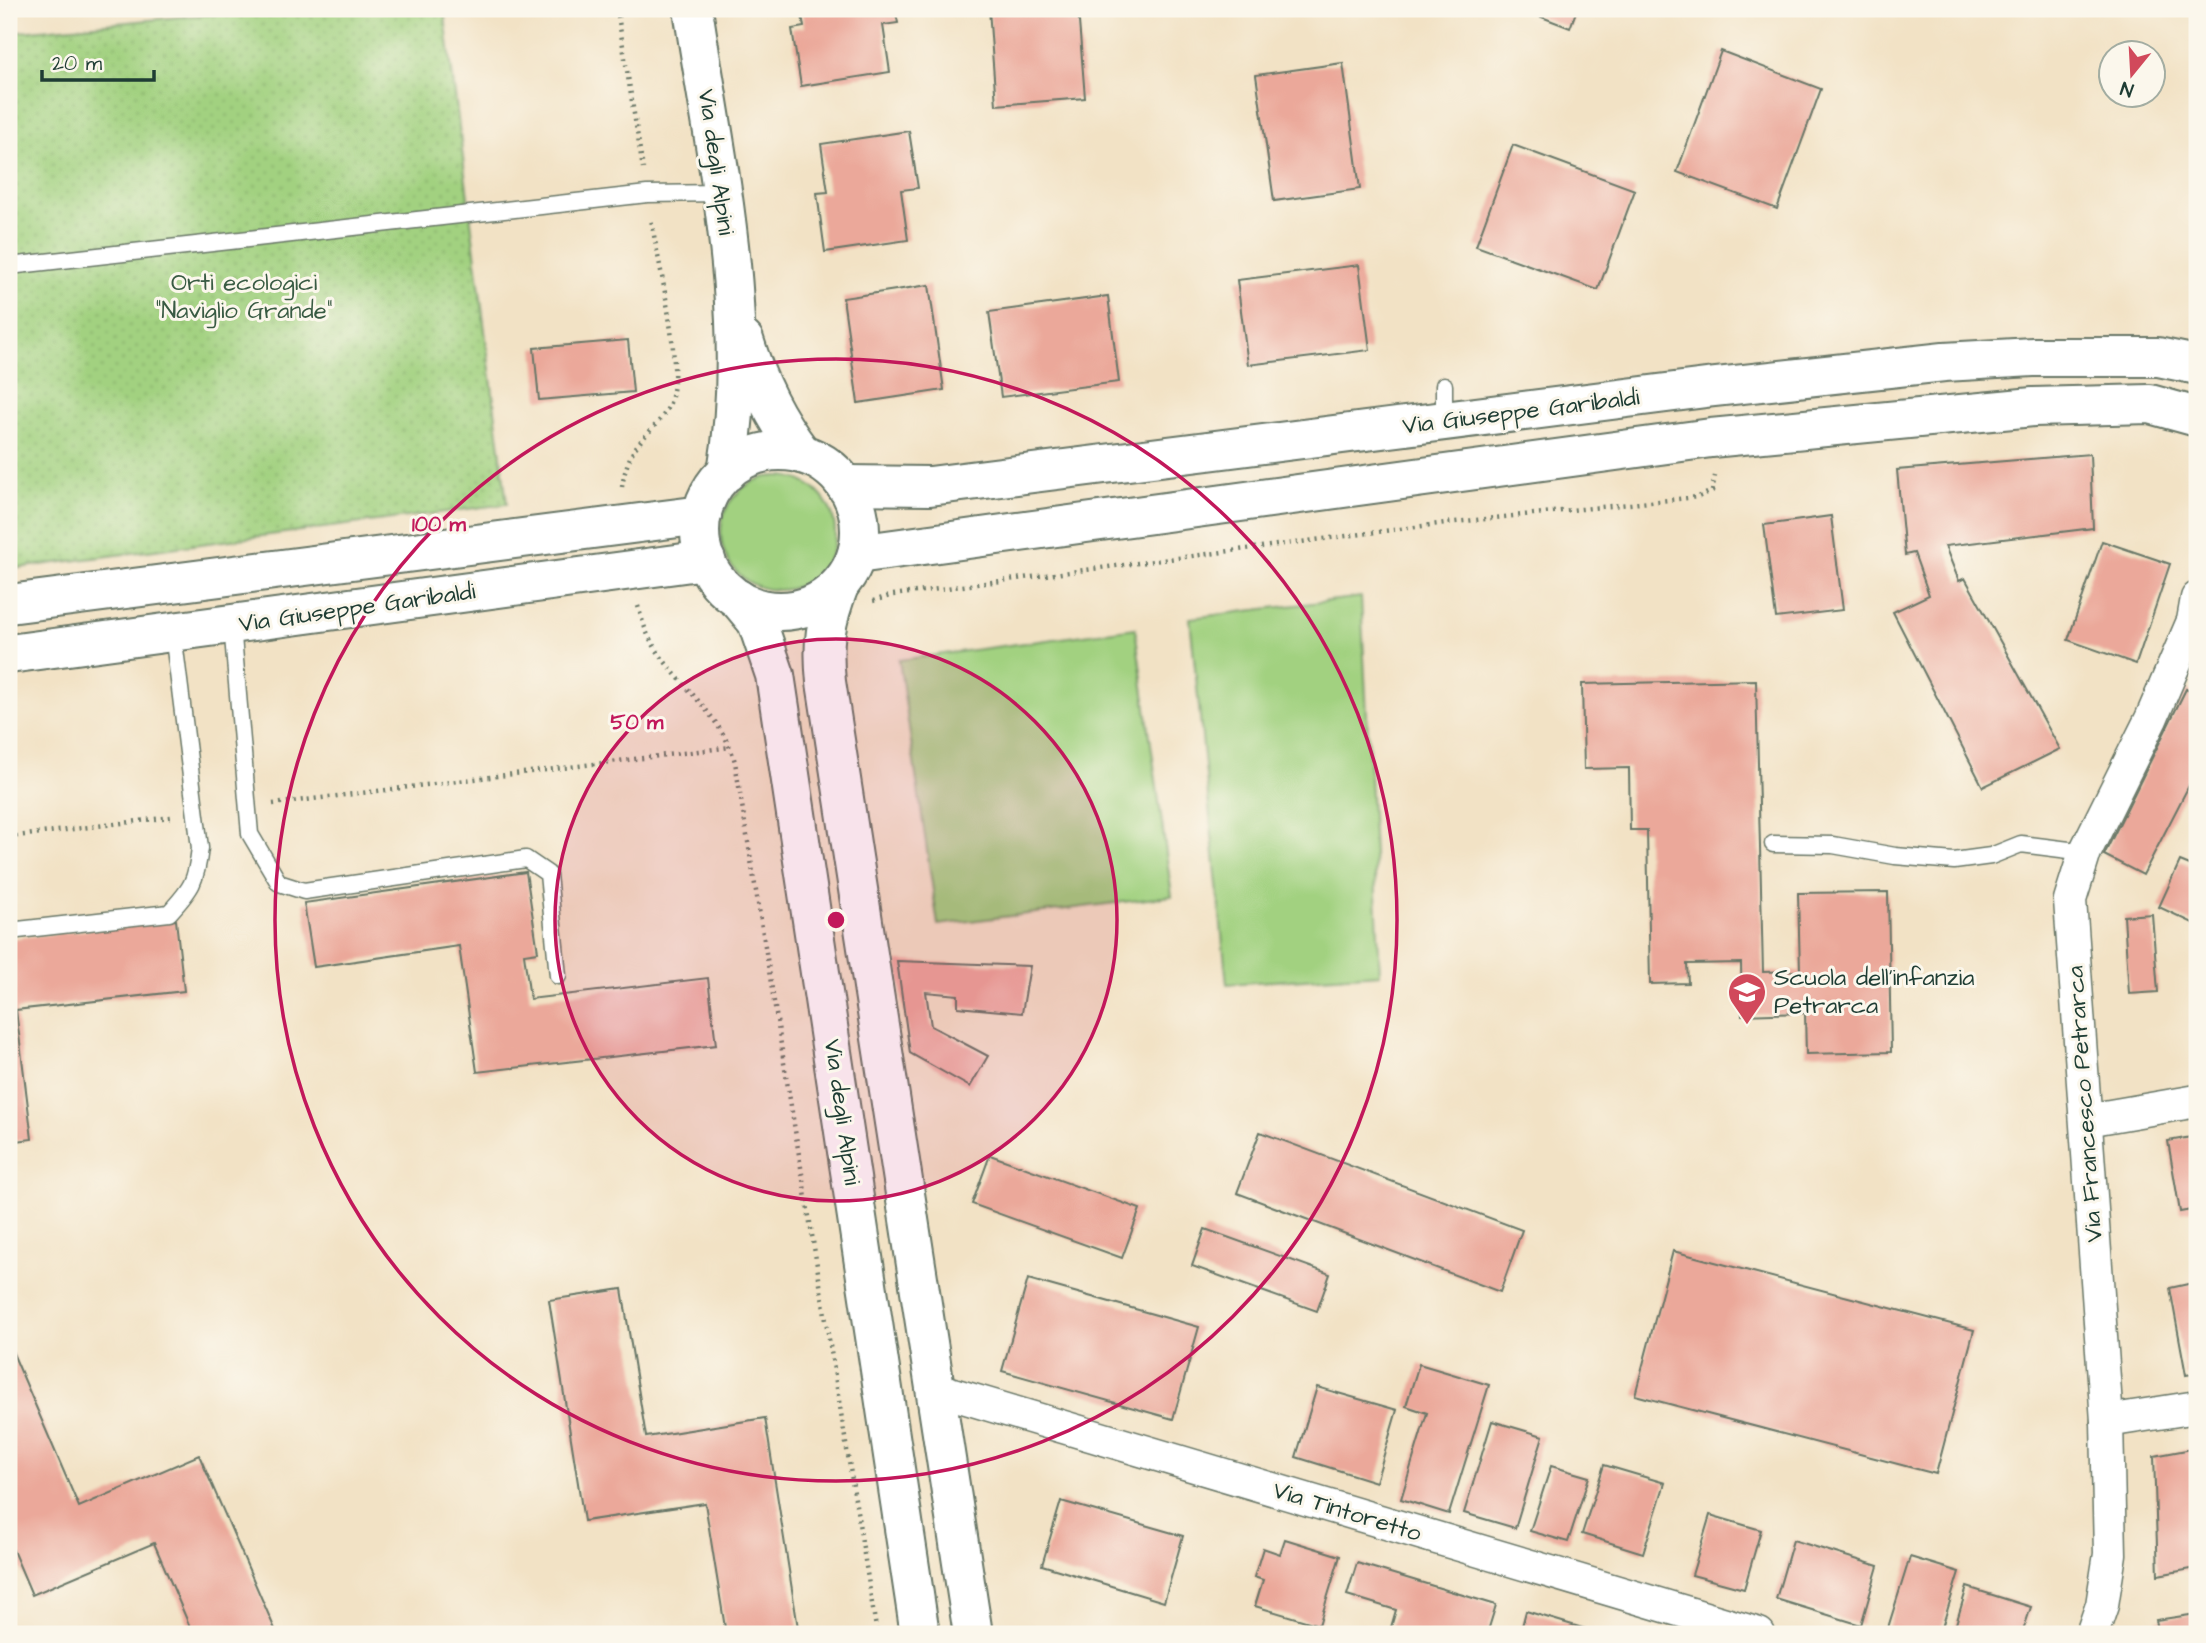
<svg xmlns="http://www.w3.org/2000/svg" width="2206" height="1643" viewBox="0 0 2206 1643" font-family="'Architects Daughter',sans-serif">
	<style>
		.grass { fill: #a2d180; stroke: #60875a; stroke-width: 2 }
		.park { fill: url(#park-dots); stroke: #60875a; stroke-width: 2 }
		.building { fill: #eba89a }
		.lines { fill: none; stroke-linecap: round; stroke-linejoin: round }
		.service-casing { stroke: #697767; stroke-width: 19 }
		.minor-casing { stroke: #697767; stroke-width: 35 }
		.tertiary-casing { stroke: #697767; stroke-width: 42 }
		.path { stroke: #697767; stroke-width: 4.5; stroke-dasharray: 2 5; stroke-linecap: butt }
		.service { stroke: #fff; stroke-width: 16 }
		.minor { stroke: #fff; stroke-width: 32 }
		.tertiary { stroke: #fff; stroke-width: 38 }
		.ring { fill: none; stroke: #c2185b; stroke-width: 3.5 }
		.labels { text-anchor: middle; dominant-baseline: central; stroke-width: 6; stroke-linejoin: round; paint-order: stroke }
		.street-label { font-size: 24px; fill: #1f3d34; stroke: #fbf7ec }
		.park-label { font-size: 24px; fill: #395b43; stroke: #fbf7ec }
		.poi-label { font-size: 24px; fill: #1f3d34; stroke: #fbf7ec; text-anchor: start }
		.centre { fill: #c2185b; stroke: #fbf7ec; stroke-width: 3.5 }
		.ring-label { font-size: 21px; text-anchor: middle; font-weight: bold; fill: #c2185b; stroke: #fbf7ec; stroke-width: 6; stroke-linejoin: round; paint-order: stroke }
	</style>
	<defs>
		<pattern id="park-dots" width="8" height="8" patternUnits="userSpaceOnUse" patternTransform="scale(1.75)"><rect width="8" height="8" fill="#a2d180"/><path d="M2 2h.1M6 6h.1" fill="none" stroke="#8bb46f" stroke-width="1.8" stroke-linecap="round"/></pattern>
	</defs>
	<rect width="100%" height="100%" fill="#fbf7ec"/>
	<filter id="ink" filterUnits="userSpaceOnUse"><feTurbulence type="fractalNoise" baseFrequency=".0143" numOctaves="2"/><feDisplacementMap in="SourceGraphic" scale="14" xChannelSelector="R" yChannelSelector="G"/><feConvolveMatrix kernelMatrix="1 2 1 2 8 2 1 2 1" color-interpolation-filters="sRGB"/></filter>
	<filter id="wash" filterUnits="userSpaceOnUse"><feTurbulence type="fractalNoise" baseFrequency=".00686" numOctaves="4" result="noise"/><feDisplacementMap in="SourceGraphic" scale="28" xChannelSelector="R" yChannelSelector="G"/><feGaussianBlur stdDeviation="1.57" result="paint"/><feColorMatrix in="noise" values="0 0 0 0 0 0 0 0 0 0 0 0 0 0 0 0 0 1.4 0 .05"/><feComposite in="paint" operator="in"/></filter>
	<g filter="url(#wash)">
		<rect width="100%" height="100%" fill="#f2e2c5"/>
		<!-- grass -->
		<g class="grass">
			<circle cx="778" cy="533" r="57"/>
			<path d="M1361 597 1380 974 1227 984 1190 618Z"/>
			<path d="M1135 628 1172 896 938 925 899 660Z"/>
		</g>
		<!-- park -->
		<path class="park" d="M268 9H444L507 504 9 569V33Z"/>
		<g id="blocks">
			<!-- building -->
			<g class="building">
				<path d="M801 9H895L898 23 883 25 890 72 801 86 792 29 804 27Z"/>
				<path d="M989 9H1078L1085 98 996 105Z"/>
				<path d="M1521 9H1577L1570 28Z"/>
				<path d="M1721 51 1821 89 1777 209 1677 172Z"/>
				<path d="M1343 63 1360 189 1274 201 1256 75Z"/>
				<path d="M909 131 918 188 901 190 908 240 825 252 817 193 828 192 821 144Z"/>
				<path d="M1513 145 1635 190 1598 290 1476 246Z"/>
				<path d="M1359 265 1370 350 1248 365 1237 280Z"/>
				<path d="M929 285 944 390 858 403 843 298Z"/>
				<path d="M1108 296 1119 382 1001 397 989 312Z"/>
				<path d="M628 340 633 392 539 400 534 348Z"/>
				<path d="M2090 454 2093 528 1945 546 1959 581 1965 578 2060 749 1983 787 1893 612 1929 595 1914 553 1905 555 1897 470Z"/>
				<path d="M1831 516 1843 610 1776 618 1764 525Z"/>
				<path d="M2102 541 2170 564 2136 664 2068 640Z"/>
				<path d="M1756 680 1763 972 1800 971 1798 893 1888 892 1891 1052 1806 1054 1805 1013 1742 1015 1741 963 1687 964 1688 983 1650 984 1647 830H1630L1629 768 1584 769 1582 684Z"/>
				<path d="M2186 689 2197 695V770L2143 875 2104 855Z"/>
				<path d="M2180 861 2197 868V925L2159 907Z"/>
				<path d="M526 872 538 952 524 954 530 999 708 978 716 1045 477 1072 459 946 314 967 304 903Z"/>
				<path d="M2152 914 2158 992 2129 994 2124 916Z"/>
				<path d="M176 920 184 991 16 1010 32 1139 9 1142V939Z"/>
				<path d="M897 961 1030 966 1022 1013 958 1007V995L926 992 931 1026 988 1056 970 1087 910 1053Z"/>
				<path d="M1260 1132 1522 1230 1500 1292 1237 1193Z"/>
				<path d="M2197 1136V1209L2180 1212 2168 1141Z"/>
				<path d="M990 1155 1140 1209 1122 1258 972 1204Z"/>
				<path d="M1205 1229 1330 1274 1317 1311 1192 1266Z"/>
				<path d="M1673 1251 1974 1330 1936 1474 1635 1395Z"/>
				<path d="M1028 1279 1199 1327 1173 1419 1002 1371Z"/>
				<path d="M2197 1282V1373L2186 1375 2170 1288Z"/>
				<path d="M622 1289 646 1437 765 1418 799 1634H726L705 1503 584 1521 549 1300Z"/>
				<path d="M9 1344 79 1507 199 1455 277 1634H193L154 1543 32 1595 9 1541Z"/>
				<path d="M1419 1364 1489 1385 1449 1514 1401 1499 1427 1413 1406 1406Z"/>
				<path d="M1317 1387 1397 1410 1376 1482 1296 1457Z"/>
				<path d="M1492 1421 1543 1436 1515 1528 1464 1513Z"/>
				<path d="M2197 1448V1568L2158 1575 2154 1456Z"/>
				<path d="M1604 1465 1665 1483 1643 1553 1582 1534Z"/>
				<path d="M1551 1466 1589 1477 1568 1542 1530 1531Z"/>
				<path d="M1061 1501 1183 1536 1164 1602 1042 1565Z"/>
				<path d="M1710 1515 1761 1530 1744 1589 1692 1575Z"/>
				<path d="M1285 1539 1340 1556 1319 1625 1255 1606 1263 1580 1254 1577 1263 1548 1280 1554Z"/>
				<path d="M1793 1540 1878 1566 1861 1625 1776 1599Z"/>
				<path d="M1910 1557 1959 1572 1940 1634H1886Z"/>
				<path d="M1357 1563 1496 1605 1487 1634H1389L1396 1610 1347 1595Z"/>
				<path d="M1967 1587 2031 1607 2022 1634H1953Z"/>
				<path d="M1526 1611 1589 1630 1588 1634H1520Z"/>
				<path d="M2197 1614V1634H2159L2156 1620Z"/>
			</g>
		</g>
	</g>
	<g filter="url(#ink)">
		<use href="#blocks" fill-opacity="0" stroke="#697767" stroke-width="2"/>
		<g class="lines">
			<defs>
				<g id="service">
					<path d="M9 266 647 194 721 193"/>
					<path d="M1444 385V421"/>
					<path d="M232 625 250 834 279 883 304 891 526 859 548 874 558 976"/>
					<path d="M1773 844 1833 845 1895 856 1954 861 1991 856 2021 844 2085 852"/>
					<path d="M9 931 169 913C192 888 196 882 200 848L173 633"/>
				</g>
				<g id="minor">
					<path d="M2087 1120 2197 1101"/>
					<path d="M936 1389 1759 1634"/>
					<path d="M2107 1421 2197 1407"/>
					<path d="M2092 1634 2102 1605 2110 1554 2107 1421 2070 900 2085 852 2151 719 2193 621 2197 598"/>
				</g>
				<g id="tertiary">
					<path d="M693 9C716 161 753 318 727 472"/>
					<path d="M744 340C757 383 775 419 802 454"/>
					<circle cx="780" cy="531" r="80"/>
					<path d="M845 485 930 486 1706 388 1944 362 2033 357H2158L2197 365"/>
					<path d="M857 554 1711 438 2033 407 2150 404 2197 417"/>
					<path d="M839 586C825 622 822 643 826 682L973 1634"/>
					<path d="M738 599 757 622 775 675 920 1634"/>
					<path d="M9 604 702 515"/>
					<path d="M9 654 706 560"/>
				</g>
			</defs>
			<!-- service casing -->
			<use href="#service" class="service-casing"/>
			<!-- minor casing -->
			<use href="#minor" class="minor-casing"/>
			<!-- tertiary casing -->
			<use href="#tertiary" class="tertiary-casing"/>
			<!-- path -->
			<g class="path">
				<path d="M617 9 643 169"/>
				<path d="M622 487C624 474 628 458 636 447 648 431 665 419 671 400 683 362 658 261 651 219"/>
				<path d="M873 601 893 595 1446 523 1698 497 1712 491 1715 476"/>
				<path d="M638 606C641 616 644 627 649 637 672 682 721 711 735 762L877 1634"/>
				<path d="M273 804 731 747"/>
				<path d="M9 837 171 817"/>
			</g>
			<!-- service -->
			<use href="#service" class="service"/>
			<!-- minor -->
			<use href="#minor" class="minor"/>
			<!-- tertiary -->
			<use href="#tertiary" class="tertiary"/>
		</g>
	</g>
	<!-- distance rings -->
	<circle cx="836" cy="920" r="281" fill="#c2185b" fill-opacity=".12"/>
	<g class="ring">
		<circle cx="836" cy="920" r="281"/>
		<circle cx="836" cy="920" r="561"/>
	</g>
	<!-- icons -->
	<defs>
		<symbol id="school-pin" viewBox="-11 -11 22 30"><path d="M0 17L-7.5 6A9.5 9.5 0 1 1 7.5 6Z" fill="#d1495b" stroke="#fbf7ec"/><path d="M0-5L7-2L0 1L-7-2ZM-4 1L0 2.5L4 1V4Q0 6-4 4Z" fill="#fff"/></symbol>
	</defs>
	<g fill-rule="evenodd">
		<use href="#school-pin" x="1725" y="970" width="44" height="60"/>
	</g>
	<g class="labels">
		<!-- street labels -->
		<g class="street-label">
			<text transform="translate(716 162) rotate(82)">Via degli Alpini</text>
			<text transform="translate(1521 412) rotate(-7)">Via Giuseppe Garibaldi</text>
			<text transform="translate(357 608) rotate(-8)">Via Giuseppe Garibaldi</text>
			<text transform="translate(2085 1104) rotate(-94)">Via Francesco Petrarca</text>
			<text transform="translate(842 1112) rotate(82)">Via degli Alpini</text>
			<text transform="translate(1347 1512) rotate(17)">Via Tintoretto</text>
		</g>
		<!-- park labels -->
		<g class="park-label">
			<text x="244" y="283">Orti ecologici<tspan x="244" dy="28">"Naviglio Grande"</tspan></text>
		</g>
		<!-- poi labels -->
		<g class="poi-label">
			<text x="1774" y="978">Scuola dell'infanzia<tspan x="1774" dy="28">Petrarca</tspan></text>
		</g>
	</g>
	<circle cx="836" cy="920" r="10" class="centre"/>
	<g class="ring-label">
		<text x="439" y="531">100 m</text>
		<text x="637" y="729">50 m</text>
	</g>
	<!-- margin -->
	<rect width="2206" height="1643" fill="none" stroke="#fbf7ec" stroke-width="35"/>
	<!-- north arrow -->
	<g transform="translate(2132 74) rotate(198)"><circle r="33" fill="#fbf7ec" stroke="#a3ada2" stroke-width="2"/>
	<path d="M0-5L12 26L0 18L-12 26Z" fill="#d1495b"/>
	<text y="-10" font-size="19" font-weight="bold" text-anchor="middle" fill="#1f3d34">N</text>
	</g>
	<!-- scale -->
	<path d="M42 70v10h112v-10" fill="none" stroke="#1f3d34" stroke-width="3.5"/>
	<text x="52" y="70" font-size="21" fill="#1f3d34" stroke="#fbf7ec" stroke-width="5" paint-order="stroke">20 m</text>
</svg>
